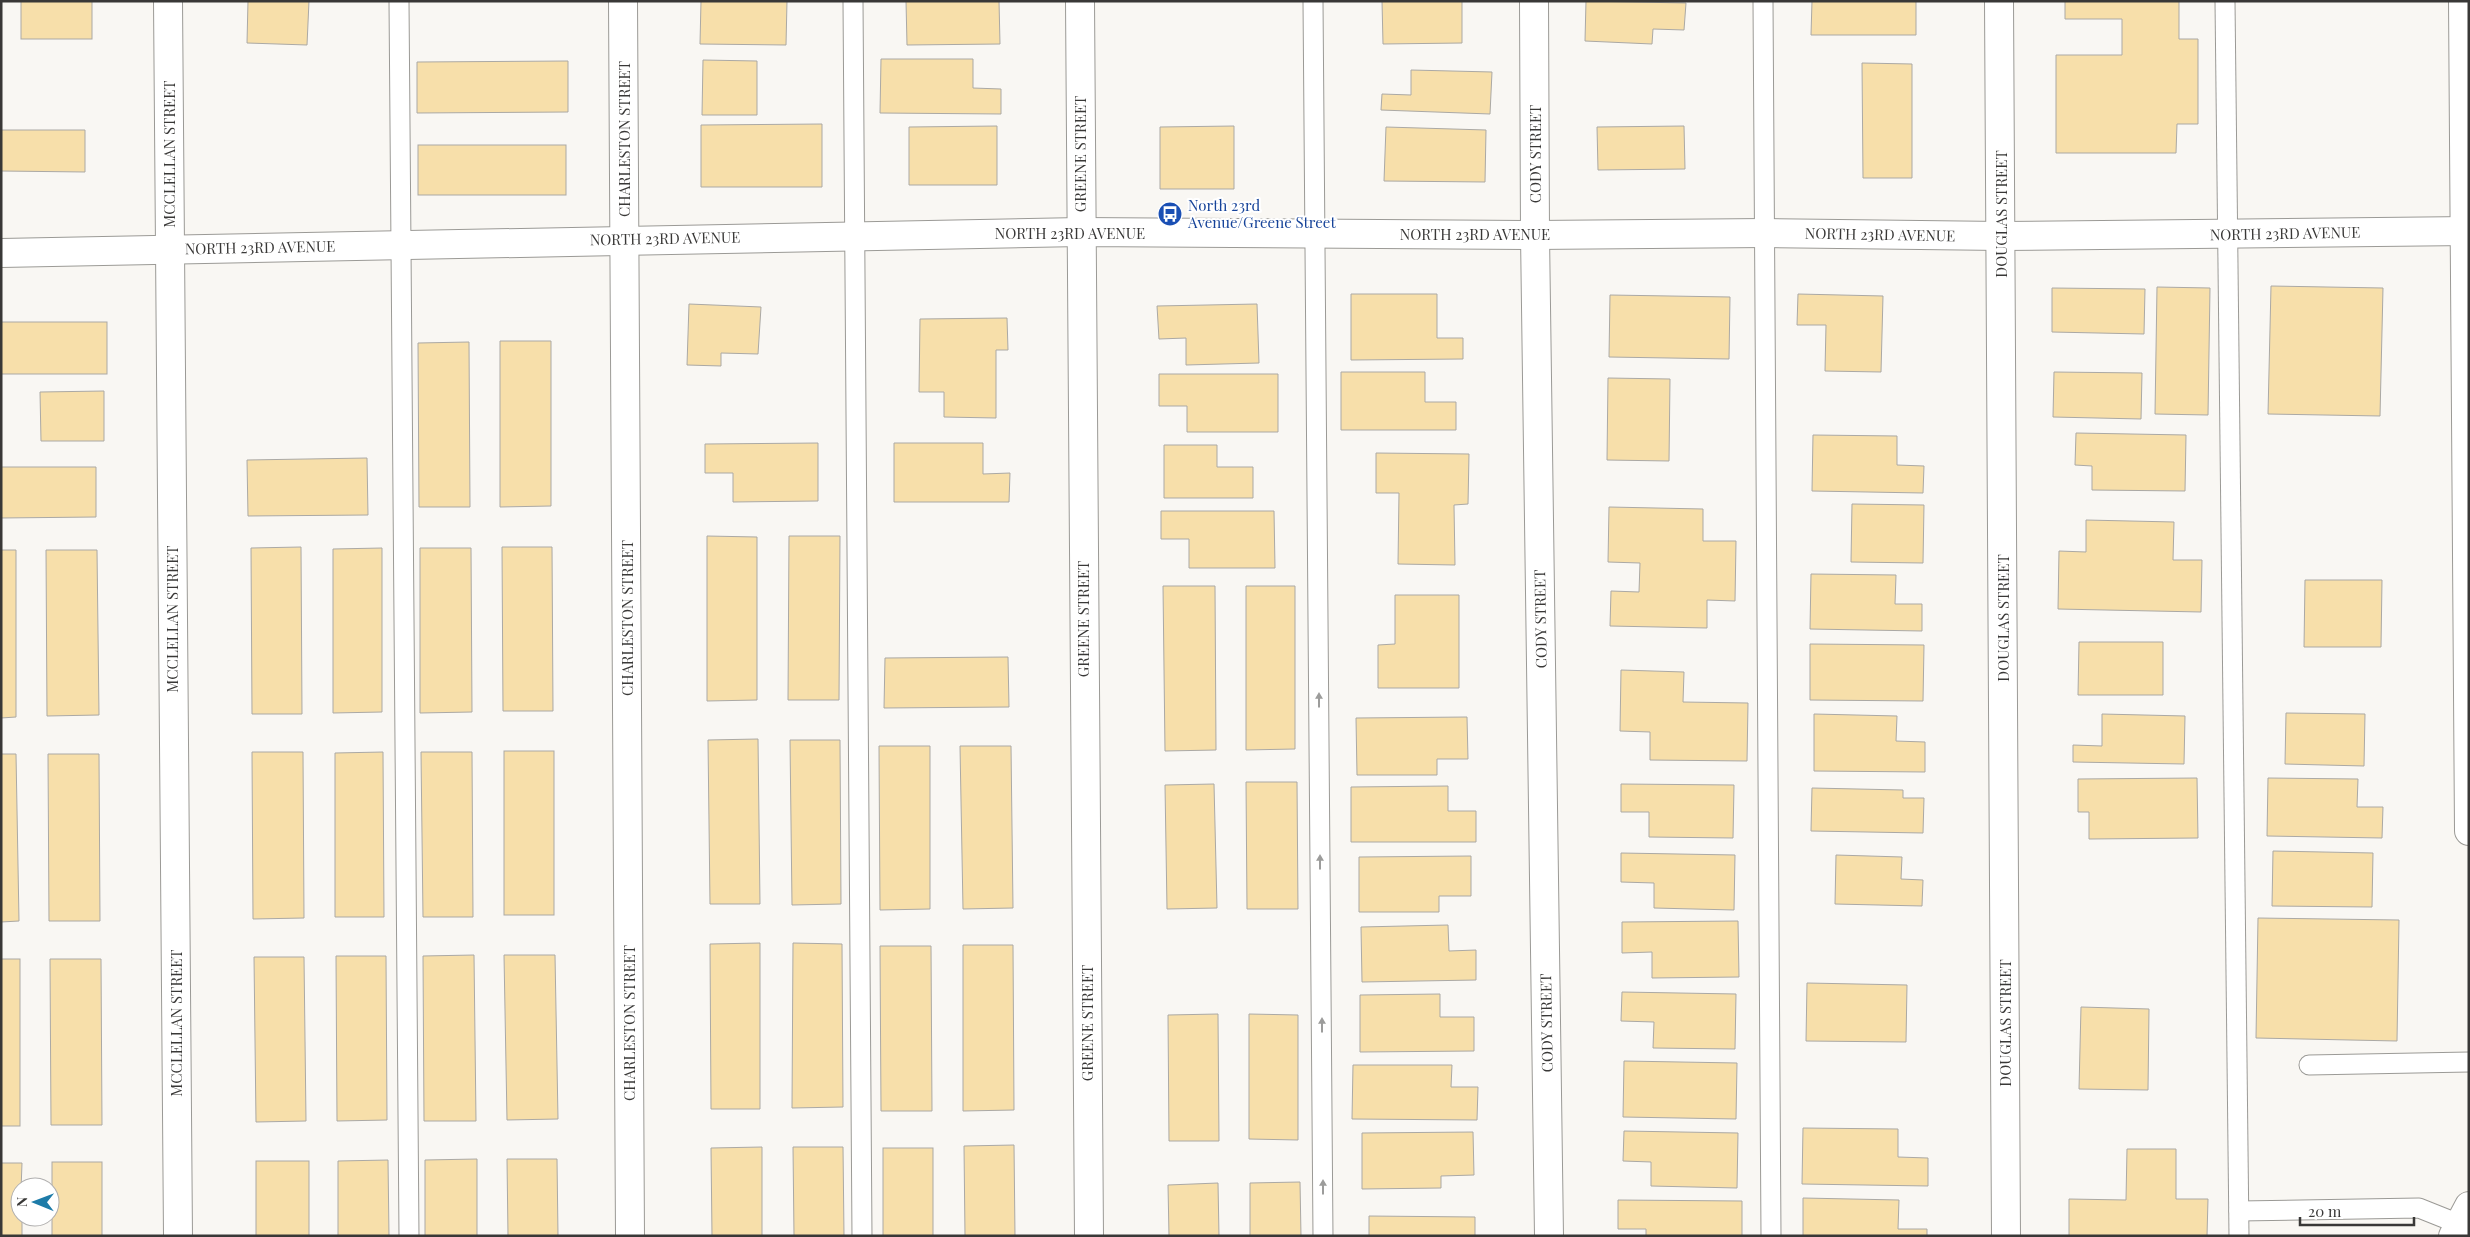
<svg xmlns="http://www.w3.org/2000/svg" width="2470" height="1237" viewBox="0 0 2470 1237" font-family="'Playfair Display',serif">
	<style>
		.building { fill: #f7dfaa; stroke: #aba9a5 }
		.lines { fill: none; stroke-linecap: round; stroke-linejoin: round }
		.service-casing { stroke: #9b9a96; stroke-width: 21 }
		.minor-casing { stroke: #9b9a96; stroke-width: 30 }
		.service { stroke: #fff; stroke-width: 19 }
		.minor { stroke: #fff; stroke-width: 28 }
		.oneway { fill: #9c9c9b }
		.labels { text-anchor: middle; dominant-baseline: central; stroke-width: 4; stroke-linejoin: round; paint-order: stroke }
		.street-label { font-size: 15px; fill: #393837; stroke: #fff }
		.transit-label { font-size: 15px; fill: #164399; stroke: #fff; text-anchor: start }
	</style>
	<rect width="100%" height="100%" fill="#f9f7f3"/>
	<!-- building -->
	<g class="building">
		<rect x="21" y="1" width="71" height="38"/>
		<path d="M248 1H309L307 45 247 43Z"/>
		<path d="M701 1H787L786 45 700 44Z"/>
		<path d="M906 1H999L1000 44 907 45Z"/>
		<path d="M1382 1H1462V43L1383 44Z"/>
		<path d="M1586 1 1686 3 1684 30 1653 29 1652 44 1585 41Z"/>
		<path d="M1812 1H1916V35H1811Z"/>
		<path d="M2065 1H2198H2179V39H2198V124H2177L2176 153H2056V55H2122V19H2065Z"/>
		<path d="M881 59H973V88L1001 89V114L880 113Z"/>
		<path d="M703 60 757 61V115H702Z"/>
		<path d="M568 61V112L417 113V62Z"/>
		<path d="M1862 63 1912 64V178H1863Z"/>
		<path d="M1411 70 1492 72 1490 114 1381 110 1382 94 1411 95Z"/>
		<path d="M822 124V187H701V125Z"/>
		<path d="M997 126V185H909V127Z"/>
		<path d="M1234 126V189H1160V127Z"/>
		<path d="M1684 126 1685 169 1598 170 1597 127Z"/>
		<path d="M1386 127 1486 130 1485 182 1384 181Z"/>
		<path d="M1 130H85V172L1 171Z"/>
		<rect x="418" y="145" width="148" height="50"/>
		<path d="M2271 286 2383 288 2380 416 2268 414Z"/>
		<path d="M2157 287 2210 288 2208 415 2155 414Z"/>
		<path d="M2052 288 2145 289 2144 334 2052 332Z"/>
		<path d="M1351 294H1437V338H1463V359L1351 360Z"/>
		<path d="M1798 294 1883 296 1881 372 1825 371 1826 325H1797Z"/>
		<path d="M1610 295 1730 297 1729 359 1609 357Z"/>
		<path d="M689 304 761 307 758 354 721 353V366L687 365Z"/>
		<path d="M1257 304 1259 363 1186 365V338L1159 339 1157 306Z"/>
		<path d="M1007 318 1008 350H996V418L944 417V392H919L920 319Z"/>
		<rect x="1" y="322" width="106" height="52"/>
		<path d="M500 341H551V506L500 507Z"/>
		<path d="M469 342 470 507H419L418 343Z"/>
		<path d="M1341 372H1425V402H1456V430H1341Z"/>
		<path d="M2054 372 2142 373 2141 419 2053 417Z"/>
		<path d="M1159 374H1278V432H1187V406H1159Z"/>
		<path d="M1608 378 1670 379 1669 461 1607 460Z"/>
		<path d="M104 391V441H41L40 392Z"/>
		<path d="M2076 433 2186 435 2185 491 2092 490V466L2075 465Z"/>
		<path d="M1813 435 1897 436V465L1924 466 1923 493 1812 491Z"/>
		<path d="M818 443V501L733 502V473H705V444Z"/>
		<path d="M894 443H983V474L1010 473 1009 502H894Z"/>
		<path d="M1164 445H1217V467H1253V498H1164Z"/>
		<path d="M1376 453 1469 454 1468 504 1454 505 1455 565 1398 564 1399 493H1376Z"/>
		<path d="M367 458 368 515 248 516 247 460Z"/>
		<path d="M1 467H96V517L1 518Z"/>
		<path d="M1852 504 1924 505 1923 563 1851 562Z"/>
		<path d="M1609 507 1703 509V541H1736L1735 601 1707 600V628L1610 626 1611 591 1639 592 1640 563 1608 562Z"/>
		<path d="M1161 511H1274L1275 568H1189V539H1161Z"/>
		<path d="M2086 520 2174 522 2173 560H2202L2201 612 2058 609 2059 551 2086 552Z"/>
		<path d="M707 536 757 537V700L707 701Z"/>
		<path d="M789 536H840L839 700H788Z"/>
		<path d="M301 547 302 714H252L251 548Z"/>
		<path d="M502 547H552L553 711H503Z"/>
		<path d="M382 548V712L333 713V549Z"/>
		<path d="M420 548H471L472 712 420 713Z"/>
		<path d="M1 550H16V717L1 718Z"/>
		<path d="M46 550H97L99 715 47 716Z"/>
		<path d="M1811 574 1896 575 1895 604H1922V631L1810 629Z"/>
		<path d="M2305 580H2382L2381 647H2304Z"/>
		<path d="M1163 586H1215L1216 750 1165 751Z"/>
		<path d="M1246 586H1295V749L1246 750Z"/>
		<path d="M1395 595H1459V688H1378V645L1395 644Z"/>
		<path d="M2079 642H2163V695H2078Z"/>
		<path d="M1810 644 1924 645 1923 701 1810 700Z"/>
		<path d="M1008 657 1009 707 884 708 885 658Z"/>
		<path d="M1621 670 1684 672 1683 702 1748 703 1747 761 1650 760V732L1620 731Z"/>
		<path d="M2286 713 2365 714 2364 766 2285 764Z"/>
		<path d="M1814 714 1897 716 1896 741 1925 742V772L1814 771Z"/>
		<path d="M2102 714 2185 716 2184 764 2073 762V745L2102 746Z"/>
		<path d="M1467 717 1468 759H1437V775H1357L1356 718Z"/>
		<path d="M758 739 760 904H710L708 740Z"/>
		<path d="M790 740H840L841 904 792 905Z"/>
		<path d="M879 746H930V909L880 910Z"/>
		<path d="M960 746H1011L1013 908 963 909Z"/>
		<rect x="504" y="751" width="50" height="164"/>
		<path d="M252 752H303L304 918 253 919Z"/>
		<path d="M383 752 384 917H335V753Z"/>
		<path d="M421 752H472L473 917H423Z"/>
		<path d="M1 754H16L19 921 1 922Z"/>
		<path d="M48 754H99L100 921H49Z"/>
		<path d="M2197 778 2198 838 2089 839V812H2078V779Z"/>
		<path d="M2268 778 2358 779 2357 807H2383L2382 838 2267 836Z"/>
		<path d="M1246 782H1297L1298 909H1247Z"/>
		<path d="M1214 784 1217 908 1167 909 1165 785Z"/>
		<path d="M1621 784 1734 785 1733 838 1649 837V812H1621Z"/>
		<path d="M1448 786V811H1476V842H1351V787Z"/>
		<path d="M1812 788 1903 790V798H1924L1923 833 1811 831Z"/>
		<path d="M2273 851 2373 853 2372 907 2272 906Z"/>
		<path d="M1621 853 1735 855 1734 910 1654 908V883L1621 882Z"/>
		<path d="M1836 855 1902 857 1901 879 1923 880 1922 906 1835 904Z"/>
		<path d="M1471 856V896H1439V912H1359V857Z"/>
		<path d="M2258 918 2399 920 2397 1041 2256 1038Z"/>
		<path d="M1738 921 1739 977 1652 978V952L1622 953V922Z"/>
		<path d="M1448 925 1449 951 1476 950V980L1362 982 1361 927Z"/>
		<path d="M760 943V1109H711L710 944Z"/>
		<path d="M793 943 842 944 843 1107 792 1108Z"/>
		<path d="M963 945H1013L1014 1110 963 1111Z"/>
		<path d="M880 946H931L932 1111H881Z"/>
		<path d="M474 955 476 1121H424L423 956Z"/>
		<path d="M504 955H555L558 1119 507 1120Z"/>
		<path d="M336 956H386L387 1120 337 1121Z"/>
		<path d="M254 957H304L306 1121 256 1122Z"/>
		<rect x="1" y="959" width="19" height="167"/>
		<path d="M50 959H101L102 1125H51Z"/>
		<path d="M1807 983 1907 985 1906 1042 1806 1041Z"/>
		<path d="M1622 992 1736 994 1735 1049 1653 1048 1654 1022 1621 1021Z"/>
		<path d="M1440 994V1017H1474V1051L1360 1052V995Z"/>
		<path d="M2081 1007 2149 1009 2148 1090 2079 1089Z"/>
		<path d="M1218 1014 1219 1141H1169L1168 1015Z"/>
		<path d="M1249 1014 1298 1015V1140L1249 1139Z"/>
		<path d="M1624 1061 1737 1063 1736 1119 1623 1117Z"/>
		<path d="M1353 1065H1452L1451 1087H1478L1477 1120 1352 1119Z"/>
		<path d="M1803 1128 1898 1129V1157L1928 1158V1186L1802 1184Z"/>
		<path d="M1624 1131 1738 1133 1737 1188 1651 1186V1162L1623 1161Z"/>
		<path d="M1473 1132 1474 1175 1441 1176V1188L1362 1189V1133Z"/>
		<path d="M1014 1145 1015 1236H965L964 1146Z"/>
		<path d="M762 1147V1236H712L711 1148Z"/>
		<path d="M793 1147H843L844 1236H794Z"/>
		<rect x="883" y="1148" width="50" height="88"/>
		<path d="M2127 1149H2176V1199H2208L2207 1236H2069V1199L2126 1200Z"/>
		<path d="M477 1159V1236H425V1160Z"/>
		<path d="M507 1159H557L558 1236H508Z"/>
		<path d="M388 1160 389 1236H338V1161Z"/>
		<rect x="256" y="1161" width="53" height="75"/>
		<rect x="52" y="1162" width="50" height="74"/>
		<path d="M1 1163H22L20 1217H22V1236H1Z"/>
		<path d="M1300 1182 1301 1236H1250V1183Z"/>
		<path d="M1218 1183 1219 1236H1169L1168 1185Z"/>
		<path d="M1803 1198 1899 1200 1898 1229H1927V1236H1803Z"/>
		<path d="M1618 1200 1742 1201V1236H1646V1229H1618Z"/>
		<path d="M1369 1216 1475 1217V1236H1369Z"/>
	</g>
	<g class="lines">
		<defs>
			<g id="service">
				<path d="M399 1 409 1236"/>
				<path d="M853 1 862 1236"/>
				<path d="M1313 1 1323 1236"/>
				<path d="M1763 1 1771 1236"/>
				<path d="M2225 1 2239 1236"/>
				<path d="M2309 1065 2469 1062"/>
				<path d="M2239 1211 2419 1208 2459 1224"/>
			</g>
			<g id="minor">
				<path d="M168 1 178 1236"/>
				<path d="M623 1 630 1236"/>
				<path d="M1080 1 1089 1236"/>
				<path d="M1534 1 1535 235 1549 1236"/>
				<path d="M1999 1 2006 1236"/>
				<path d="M2463 1 2469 831"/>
				<path d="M1 253 1080 232 1535 235 1765 233 2001 236 2469 231"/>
				<path d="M2453 1236 2469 1206"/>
			</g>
		</defs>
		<!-- service casing -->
		<use href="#service" class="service-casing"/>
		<!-- minor casing -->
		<use href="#minor" class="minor-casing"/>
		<!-- service -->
		<use href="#service" class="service"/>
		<!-- minor -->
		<use href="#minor" class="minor"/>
	</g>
	<!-- one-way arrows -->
	<defs><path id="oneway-solid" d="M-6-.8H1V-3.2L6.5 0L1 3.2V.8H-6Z" transform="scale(1.25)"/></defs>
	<g class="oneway">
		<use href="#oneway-solid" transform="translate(1319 700) rotate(-90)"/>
		<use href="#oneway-solid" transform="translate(1320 862) rotate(-90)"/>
		<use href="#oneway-solid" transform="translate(1322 1025) rotate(-90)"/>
		<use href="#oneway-solid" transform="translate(1323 1187) rotate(-90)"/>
	</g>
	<!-- icons -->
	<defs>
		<symbol id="bus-disc" viewBox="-11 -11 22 22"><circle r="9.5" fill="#1a4fb4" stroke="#fff"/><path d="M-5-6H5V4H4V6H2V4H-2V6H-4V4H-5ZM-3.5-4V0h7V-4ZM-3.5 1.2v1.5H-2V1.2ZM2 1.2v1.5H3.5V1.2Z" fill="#fff"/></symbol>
	</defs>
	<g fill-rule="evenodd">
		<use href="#bus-disc" x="1156" y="200" width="28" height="28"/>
	</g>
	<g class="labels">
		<!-- street labels -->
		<g class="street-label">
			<text transform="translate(624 139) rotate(-90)">CHARLESTON STREET</text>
			<text transform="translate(169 154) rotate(-90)">MCCLELLAN STREET</text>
			<text transform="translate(1080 154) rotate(-90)">GREENE STREET</text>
			<text transform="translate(1535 154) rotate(-90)">CODY STREET</text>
			<text transform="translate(2001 214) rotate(-90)">DOUGLAS STREET</text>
			<text x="1070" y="233">NORTH 23RD AVENUE</text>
			<text transform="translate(2285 233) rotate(-1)">NORTH 23RD AVENUE</text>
			<text x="1475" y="234">NORTH 23RD AVENUE</text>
			<text transform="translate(1880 234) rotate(1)">NORTH 23RD AVENUE</text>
			<text transform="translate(665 238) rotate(-1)">NORTH 23RD AVENUE</text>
			<text transform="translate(260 247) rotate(-1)">NORTH 23RD AVENUE</text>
			<text transform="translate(627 618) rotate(-90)">CHARLESTON STREET</text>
			<text transform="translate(2003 618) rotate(-90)">DOUGLAS STREET</text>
			<text transform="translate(172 619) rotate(-90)">MCCLELLAN STREET</text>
			<text transform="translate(1083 619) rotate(-90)">GREENE STREET</text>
			<text transform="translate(1540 619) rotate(-91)">CODY STREET</text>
			<text transform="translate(176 1023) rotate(-90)">MCCLELLAN STREET</text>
			<text transform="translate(629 1023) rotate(-90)">CHARLESTON STREET</text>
			<text transform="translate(1087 1023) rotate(-90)">GREENE STREET</text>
			<text transform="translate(1546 1023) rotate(-91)">CODY STREET</text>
			<text transform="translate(2005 1023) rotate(-90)">DOUGLAS STREET</text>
		</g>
		<!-- transit labels -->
		<g class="transit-label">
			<text x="1188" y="205">North 23rd<tspan x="1188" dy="17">Avenue/Greene Street</tspan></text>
		</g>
	</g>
	<!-- border -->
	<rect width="2470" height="1237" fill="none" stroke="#393837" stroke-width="5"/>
	<!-- north arrow -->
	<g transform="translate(35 1202) rotate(271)"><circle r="24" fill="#ffffff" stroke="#b0afaf"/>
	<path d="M0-4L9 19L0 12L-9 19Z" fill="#1d7ba8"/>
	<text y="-8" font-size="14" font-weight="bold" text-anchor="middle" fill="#393837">N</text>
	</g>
	<!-- scale -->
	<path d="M2300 1217v8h114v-8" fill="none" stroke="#393837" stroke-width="2.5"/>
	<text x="2308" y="1217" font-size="15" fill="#393837" stroke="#ffffff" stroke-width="4" paint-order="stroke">20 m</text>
</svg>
